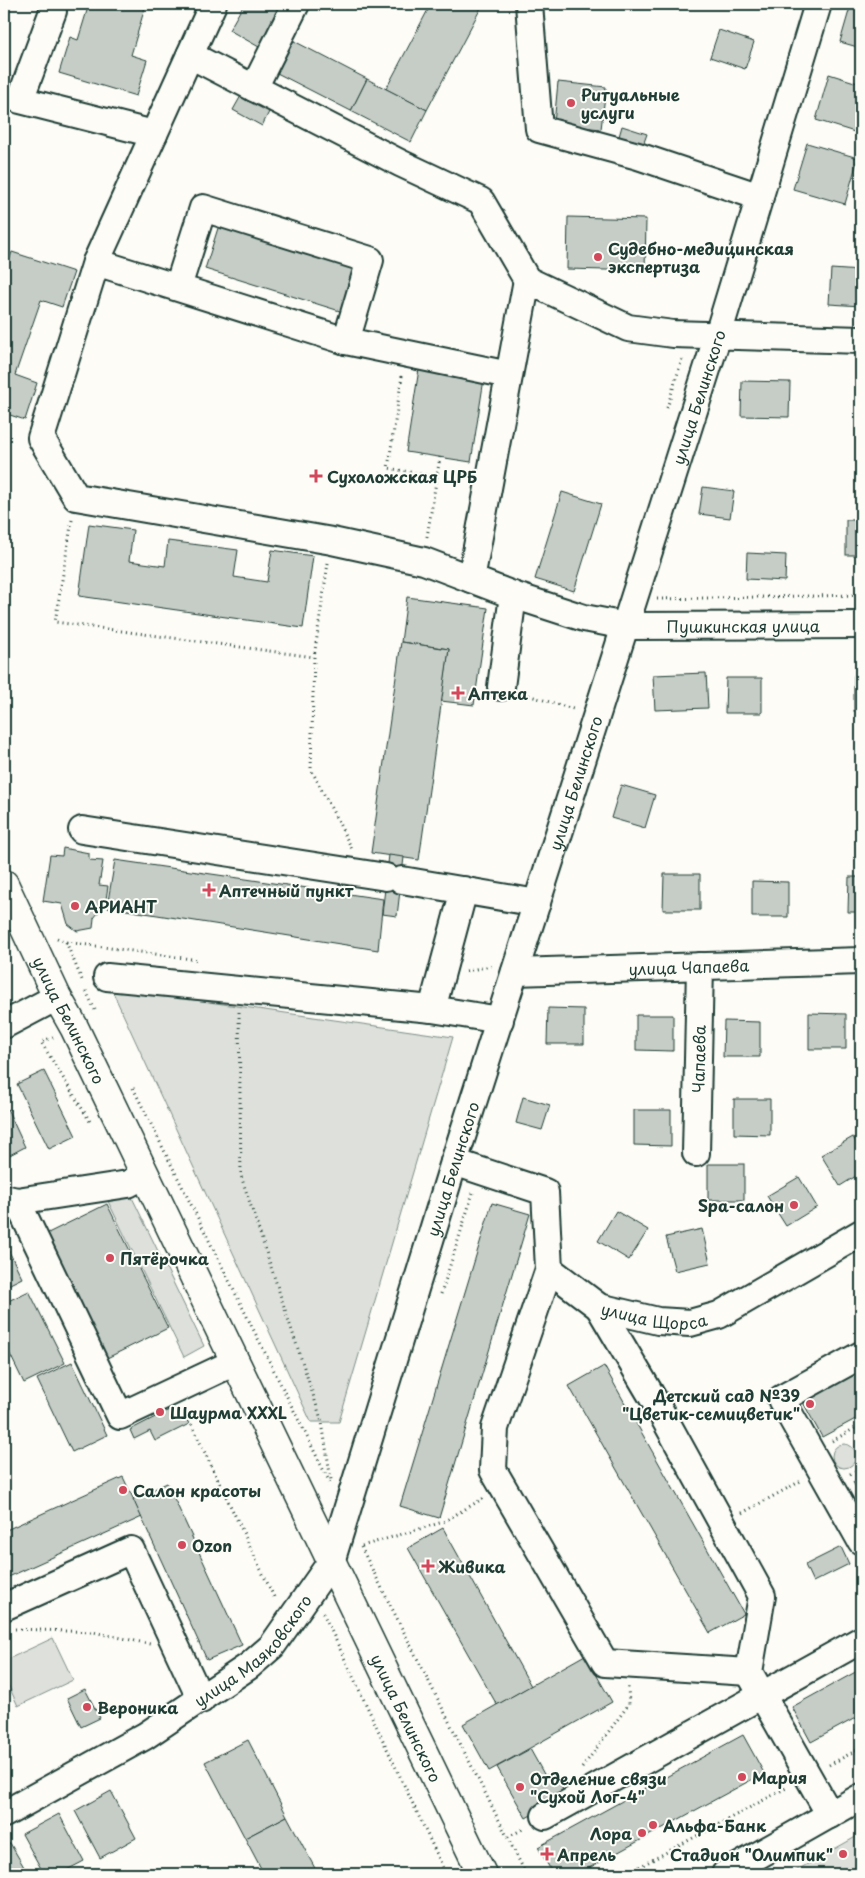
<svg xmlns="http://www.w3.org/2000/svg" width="865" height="1878" viewBox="0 0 865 1878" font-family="'Playpen Sans',sans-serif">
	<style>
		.green { fill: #dde0db; stroke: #7e8e88 }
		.building { fill: #c6cdc7; stroke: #1f3d34 }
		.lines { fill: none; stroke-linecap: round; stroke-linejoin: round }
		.minor-casing { stroke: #1f3d34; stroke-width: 30 }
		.major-casing { stroke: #1f3d34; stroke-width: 31 }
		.path { stroke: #1f3d34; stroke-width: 3; stroke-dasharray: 1 4; stroke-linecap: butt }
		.minor { stroke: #fdfcf7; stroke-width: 26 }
		.major { stroke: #fdfcf7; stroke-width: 28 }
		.poi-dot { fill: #d1495b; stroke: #fdfcf7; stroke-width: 2 }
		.labels { text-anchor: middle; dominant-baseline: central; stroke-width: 4; stroke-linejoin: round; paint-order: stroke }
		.poi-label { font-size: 16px; font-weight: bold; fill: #1f3d34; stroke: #fdfcf7; text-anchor: start }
		.street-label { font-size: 16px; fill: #1f3d34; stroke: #fdfcf7 }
	</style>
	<rect width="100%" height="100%" fill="#fdfcf7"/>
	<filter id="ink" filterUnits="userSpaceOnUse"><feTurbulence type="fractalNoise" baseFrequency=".02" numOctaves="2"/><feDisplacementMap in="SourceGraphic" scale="10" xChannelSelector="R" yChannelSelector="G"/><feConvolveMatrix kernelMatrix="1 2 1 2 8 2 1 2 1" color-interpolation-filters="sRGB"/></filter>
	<g filter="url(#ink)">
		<!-- green -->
		<g class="green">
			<path d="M111 988 453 1037 339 1422H311Z"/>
			<path d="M126 1185 204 1346 184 1357 105 1195Z"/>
			<circle cx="844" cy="1456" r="12"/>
			<path d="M53 1638 73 1680 18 1706 4 1676V1661Z"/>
			<path d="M861 1834V1874H790Z"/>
		</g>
		<!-- building -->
		<g class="building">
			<path d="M89 4H146L131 55 147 60 136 96 59 73 70 37 78 40Z"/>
			<path d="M244 4H283L259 47 229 30Z"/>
			<path d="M431 4H483L427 110 386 89Z"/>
			<path d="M851 4H861V48L840 42Z"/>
			<path d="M719 30 754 42 745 69 710 57Z"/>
			<path d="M292 40 367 79 351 111 275 72Z"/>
			<path d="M829 74 861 84V134L816 120Z"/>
			<path d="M367 79 427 110 411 142 351 111Z"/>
			<path d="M558 82 606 87 601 129 554 124Z"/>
			<path d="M242 94 270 110 262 126 233 110Z"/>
			<path d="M622 126 647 134 642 148 618 140Z"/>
			<path d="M807 143 858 158 845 204 793 189Z"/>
			<path d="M568 217 646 219 645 271 567 269Z"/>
			<path d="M219 225 357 268 343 312 205 269Z"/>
			<path d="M12 252 74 272 62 307 41 300 15 375 37 383 25 420 4 413V276Z"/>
			<path d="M831 269 861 271V306L829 304Z"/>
			<path d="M419 369 484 379 471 462 406 452Z"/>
			<path d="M742 381 790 382 789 417 741 416Z"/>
			<path d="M703 487 734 491 730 518 699 514Z"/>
			<path d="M562 492 601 504 574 591 535 579Z"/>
			<rect x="846" y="520" width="15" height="35"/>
			<path d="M89 524 133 530 129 561 165 566 168 541 238 550 234 577 267 582 272 550 313 556 303 628 79 596Z"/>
			<path d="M747 553 786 555 785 581 746 579Z"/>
			<path d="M407 597 488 608 474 705 441 701 449 649 401 642Z"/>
			<path d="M401 642 449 649 419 860 371 853Z"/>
			<path d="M706 673 708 708 655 710 653 675Z"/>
			<rect x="854" y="676" width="7" height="35"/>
			<path d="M726 678H762V713H725Z"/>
			<path d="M621 785 655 795 645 828 611 818Z"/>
			<path d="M63 848 89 853V860L103 861 99 885 108 886 105 906 97 908 98 913 94 918 93 928 77 931 68 924 62 904 43 901 50 855 62 856Z"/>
			<path d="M389 855 404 857 397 916 382 914Z"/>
			<path d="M115 860 383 899 378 950 107 907Z"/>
			<path d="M664 874H700V910H663Z"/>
			<path d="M849 877H861V912H848Z"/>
			<path d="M752 881 788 882V917H752Z"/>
			<path d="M548 1008 584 1009V1044H547Z"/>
			<path d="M809 1013 846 1014V1049H809Z"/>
			<path d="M636 1015H673V1051L636 1050Z"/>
			<path d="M724 1021 760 1022V1057H723Z"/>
			<path d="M44 1071 76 1136 49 1149 17 1084Z"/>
			<path d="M523 1097 550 1105 542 1130 516 1123Z"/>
			<path d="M734 1099H770V1135L734 1134Z"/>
			<path d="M4 1102 25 1147 4 1158Z"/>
			<path d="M634 1110H671V1146L634 1145Z"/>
			<path d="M853 1137 861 1151V1173L840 1186 821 1155Z"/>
			<rect x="708" y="1164" width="36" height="36"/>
			<path d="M799 1177 817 1207 786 1226 767 1196Z"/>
			<path d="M492 1203 530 1214 439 1518 400 1506Z"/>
			<path d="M107 1204 168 1328 105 1359 44 1235Z"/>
			<path d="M616 1211 648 1230 629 1260 598 1241Z"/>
			<path d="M702 1229 710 1263 675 1271 666 1237Z"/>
			<path d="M4 1241 22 1278 4 1287Z"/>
			<path d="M29 1291 65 1363 24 1383 4 1342V1303Z"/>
			<path d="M72 1362 107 1435 72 1452 37 1379Z"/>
			<path d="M861 1364V1416L822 1437 800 1397Z"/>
			<path d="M604 1366 744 1614 710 1633 569 1386Z"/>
			<path d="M169 1410 173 1417 183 1412 189 1424 155 1441 150 1431 134 1439 130 1430Z"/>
			<path d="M123 1477 142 1517 4 1579V1531Z"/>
			<path d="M861 1477V1497L853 1482Z"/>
			<path d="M167 1483 242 1645 207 1660 133 1499Z"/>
			<path d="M443 1528 531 1686 497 1705 408 1548Z"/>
			<path d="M841 1547 849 1564 813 1582 805 1565Z"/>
			<path d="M585 1655 612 1702 489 1771 463 1724Z"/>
			<path d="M861 1669V1715L811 1742 792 1707Z"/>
			<path d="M85 1689 100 1718 81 1727 67 1698Z"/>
			<path d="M743 1735 764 1773 578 1874H553L538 1847Z"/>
			<path d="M248 1740 287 1816 245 1838 205 1762Z"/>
			<path d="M530 1749 545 1776 553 1772 566 1795 526 1818 497 1767Z"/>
			<path d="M111 1791 136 1838 100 1858 75 1811Z"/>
			<path d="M59 1814 84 1861 59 1874H44L22 1834Z"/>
			<path d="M287 1816 318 1874H264L245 1838Z"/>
			<path d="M10 1843 28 1874H4V1847Z"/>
		</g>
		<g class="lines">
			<defs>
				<g id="minor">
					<path id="s1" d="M213 4 96 262 41 438 76 497 332 541 424 561 513 595 584 618 626 626 861 625"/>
					<path d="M529 4 539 129 638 156 760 197"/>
					<path d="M53 11 20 100 154 134"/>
					<path d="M190 55 400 163 481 201 527 280 628 328 673 334 861 340"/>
					<path d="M254 88 296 4"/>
					<path d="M96 262 346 341 509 375"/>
					<path d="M178 287 203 208 370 260 346 341"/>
					<path d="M471 579 527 280"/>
					<path d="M501 687 513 595"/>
					<path d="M82 830 386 877"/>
					<path d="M402 880 537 903"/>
					<path d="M464 890 432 1009 500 1020"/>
					<path id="s2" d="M515 972 861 961"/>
					<path d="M107 977 432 1009"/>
					<path d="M4 1025 57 997"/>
					<path id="s3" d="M696 1153 700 966"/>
					<path d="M454 1162 545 1192 549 1269 495 1428 493 1470 605 1663 749 1672"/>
					<path d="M4 1198 17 1201 128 1184 145 1175"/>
					<path d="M17 1201 120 1416 235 1362"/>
					<path id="s4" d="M549 1269 599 1307 658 1321 690 1323 719 1315 861 1233"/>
					<path d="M599 1307 657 1405 762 1596 749 1672 830 1815"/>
					<path d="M861 1355 781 1399 861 1541"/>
					<path d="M4 1607 131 1550 201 1700"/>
					<path id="s5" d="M4 1814 145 1736 249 1666 272 1646 331 1562 454 1162 718 335 818 4"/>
					<path d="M545 1816 861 1640"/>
					<path d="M725 1874 861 1797"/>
				</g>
				<g id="major">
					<path id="s6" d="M4 884 57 997 74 1027 482 1874"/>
				</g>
			</defs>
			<!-- minor casing -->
			<use href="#minor" class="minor-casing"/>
			<!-- major casing -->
			<use href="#major" class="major-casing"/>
			<!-- path -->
			<g class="path">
				<path d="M402 376 388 468 436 477"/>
				<path d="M667 408 683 356"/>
				<path d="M72 520 55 622 314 657"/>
				<path d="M427 537 440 457"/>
				<path d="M328 563 314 657 311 769 352 849"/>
				<path d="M657 599 861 595"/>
				<path d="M524 694 573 709"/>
				<path d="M57 938 66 942 199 960"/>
				<path d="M66 942 82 980"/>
				<path d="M466 971 491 966"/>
				<path d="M86 991 95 1010"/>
				<path d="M239 1012 241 1176 322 1422 331 1480"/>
				<path d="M53 1037 41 1042 91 1123"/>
				<path d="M133 1088 330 1483"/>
				<path d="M441 1294 473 1193"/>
				<path d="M185 1411 275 1599"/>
				<path d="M832 1441 857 1427 861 1435"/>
				<path d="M850 1474 861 1468"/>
				<path d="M742 1513 801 1481"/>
				<path d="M362 1546 443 1522 484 1498"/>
				<path d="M361 1547 526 1874"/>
				<path d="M323 1613 446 1874"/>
				<path d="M15 1629 93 1632 150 1644"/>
				<path d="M829 1765 861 1748"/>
				<path d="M582 1768 629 1704 628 1687"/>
				<path d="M508 1837 525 1828"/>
				<path d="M626 1874 788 1787"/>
			</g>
			<!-- minor -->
			<use href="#minor" class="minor"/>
			<!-- major -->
			<use href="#major" class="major"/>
		</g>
	</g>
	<!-- markers -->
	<g class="poi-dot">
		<circle cx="571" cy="103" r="5"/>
		<circle cx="598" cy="257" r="5"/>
		<path d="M313.5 468.5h5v5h5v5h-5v5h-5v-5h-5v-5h5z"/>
		<path d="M455.5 685.5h5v5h5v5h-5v5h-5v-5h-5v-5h5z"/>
		<path d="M206.5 882.5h5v5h5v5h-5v5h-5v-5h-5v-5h5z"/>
		<circle cx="75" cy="906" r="5"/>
		<circle cx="794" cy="1205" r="5"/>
		<circle cx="110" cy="1258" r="5"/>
		<circle cx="810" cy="1404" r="5"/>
		<circle cx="160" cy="1412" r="5"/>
		<circle cx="123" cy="1490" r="5"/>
		<circle cx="182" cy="1545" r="5"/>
		<path d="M425.5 1558.5h5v5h5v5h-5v5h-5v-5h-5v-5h5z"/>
		<circle cx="87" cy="1707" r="5"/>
		<circle cx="742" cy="1777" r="5"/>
		<circle cx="520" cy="1787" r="5"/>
		<circle cx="653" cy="1825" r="5"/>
		<circle cx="642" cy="1833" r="5"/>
		<path d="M544.5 1846.5h5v5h5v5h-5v5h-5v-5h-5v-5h5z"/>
		<circle cx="843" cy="1854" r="5"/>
	</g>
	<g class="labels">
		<!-- poi labels -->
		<g class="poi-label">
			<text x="581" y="94">Ритуальные<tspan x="581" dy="18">услуги</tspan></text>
			<text x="608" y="248">Судебно-медицинская<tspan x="608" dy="18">экспертиза</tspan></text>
			<text x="327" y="476">Сухоложская ЦРБ</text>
			<text x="468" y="693">Аптека</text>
			<text x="219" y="890">Аптечный пункт</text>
			<text x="85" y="906">АРИАНТ</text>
			<text x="784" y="1205" text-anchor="end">Spa-салон</text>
			<text x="120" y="1258">Пятёрочка</text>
			<text x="800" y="1395" text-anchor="end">Детский сад №39<tspan x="800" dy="18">"Цветик-семицветик"</tspan></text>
			<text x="170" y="1412">Шаурма XXXL</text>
			<text x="133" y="1490">Салон красоты</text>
			<text x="192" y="1545">Ozon</text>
			<text x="438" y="1566">Живика</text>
			<text x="97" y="1707">Вероника</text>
			<text x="752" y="1777">Мария</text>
			<text x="530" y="1778">Отделение связи<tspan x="530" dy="18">"Сухой Лог-4"</tspan></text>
			<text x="663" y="1825">Альфа-Банк</text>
			<text x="632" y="1833" text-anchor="end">Лора</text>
			<text x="557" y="1854">Апрель</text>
			<text x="833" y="1854" text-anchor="end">Стадион "Олимпик"</text>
		</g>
		<!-- street labels -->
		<g class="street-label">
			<text stroke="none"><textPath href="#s5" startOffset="1641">улица Белинского</textPath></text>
			<text stroke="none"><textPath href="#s1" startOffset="1220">Пушкинская улица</textPath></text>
			<text stroke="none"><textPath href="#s5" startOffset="1236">улица Белинского</textPath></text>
			<text stroke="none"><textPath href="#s2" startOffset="174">улица Чапаева</textPath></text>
			<text stroke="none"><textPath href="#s6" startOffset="151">улица Белинского</textPath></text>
			<text stroke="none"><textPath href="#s3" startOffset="94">Чапаева</textPath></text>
			<text stroke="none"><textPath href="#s5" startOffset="831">улица Белинского</textPath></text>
			<text stroke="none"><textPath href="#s4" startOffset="119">улица Щорса</textPath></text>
			<text stroke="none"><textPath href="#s5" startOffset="300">улица Маяковского</textPath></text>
			<text stroke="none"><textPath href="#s6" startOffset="926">улица Белинского</textPath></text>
		</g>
	</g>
	<!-- margin -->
	<rect width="865" height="1878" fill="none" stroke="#fdfcf7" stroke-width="20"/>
	<rect x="10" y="10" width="845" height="1858" fill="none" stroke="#1f3d34" stroke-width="2" filter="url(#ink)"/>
</svg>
